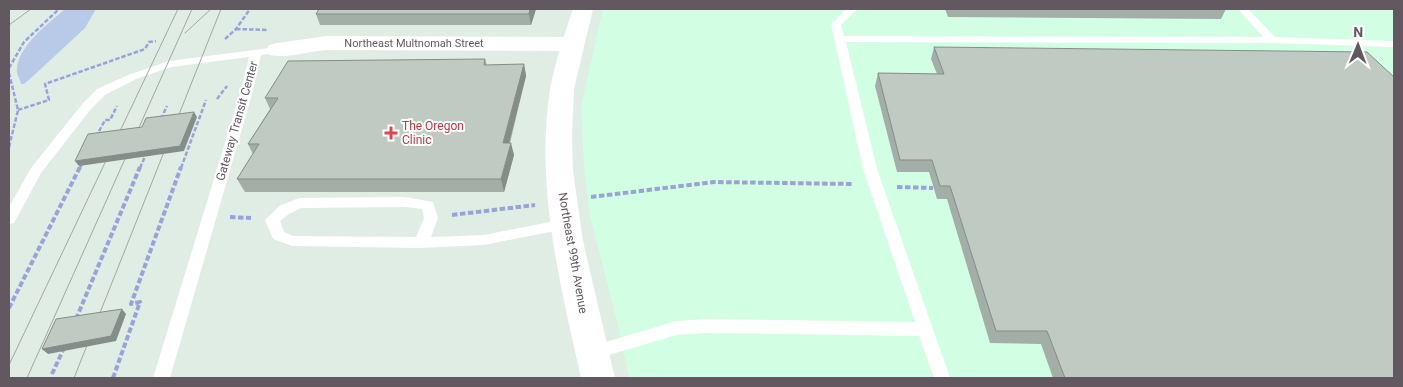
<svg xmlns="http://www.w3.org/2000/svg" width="1403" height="387" viewBox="0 0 1403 387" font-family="Roboto,sans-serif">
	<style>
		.commercial { fill: #d2ffe3 }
		.green { fill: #b8cae7 }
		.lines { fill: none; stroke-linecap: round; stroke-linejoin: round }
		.path-far1 { stroke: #9aa2da; stroke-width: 2.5; stroke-dasharray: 4.5 2; stroke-linecap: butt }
		.path { stroke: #9aa2da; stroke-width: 4; stroke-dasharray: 5.5 2.5; stroke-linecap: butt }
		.lane { fill: #fff; fill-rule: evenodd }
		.street { fill: #fff; fill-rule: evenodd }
		.secondary { fill: #fff; fill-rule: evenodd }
		.tram { stroke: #a7a4a7; stroke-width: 1 }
		.wall { fill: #a3aea7 }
		.shaded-wall { fill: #858d88 }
		.building { fill: #becac2; stroke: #858d88 }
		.health-dot { fill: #e0444e; stroke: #fff; stroke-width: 2 }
		.labels { text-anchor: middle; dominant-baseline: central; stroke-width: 4; stroke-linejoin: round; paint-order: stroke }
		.far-street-label { font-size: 11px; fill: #625860; stroke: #fff }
		.street-label { font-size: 12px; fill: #625860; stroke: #fff }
		.health-label { font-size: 12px; fill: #be3a42; stroke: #fff; text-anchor: start }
	</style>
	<rect width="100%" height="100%" fill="#dfede4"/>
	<!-- commercial -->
	<path class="commercial" d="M603 9H1394V378H629L617 321 590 216 584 165 581 107Z"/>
	<!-- green -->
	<path class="green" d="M65 9H96L85 28 31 78 24 84H21C20 79 16 73 17 69 18 46 49 23 65 9Z"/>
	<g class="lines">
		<!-- path-far1 -->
		<g class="path-far1">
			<path d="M236 29 268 30"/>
			<path d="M225 39 236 29 250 9"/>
			<path d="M9 68 24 42 59 9"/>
			<path d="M9 73 18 110 9 147"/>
			<path d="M217 99 227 86"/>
			<path d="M18 110 49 100 45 84 145 49 149 42 156 41"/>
			<path d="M161 119 167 106"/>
			<path d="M96 137 105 120H110L117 106"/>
			<path d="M80 168 83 162"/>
			<path d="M140 168 146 154"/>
			<path d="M181 168 206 100"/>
		</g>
		<!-- path -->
		<g class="path">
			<path d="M897 187 933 188"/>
			<path d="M591 197 714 182 853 184"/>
			<path d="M452 215 535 205"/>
			<path d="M230 217 251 218"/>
			<path d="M9 308 80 167"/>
			<path d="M76 319 140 167"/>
			<path d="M52 374 64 348"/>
			<path d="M113 378 140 302 131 304 181 167"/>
		</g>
		<!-- lane -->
		<g class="lane">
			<path d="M846 9H857L841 25 844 36 1263 37 1238 9H1248L1275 37 1394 41V47L1272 43 846 42 877 169 950 378H934L919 336 706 333 676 335 592 360 586 358 584 353 586 348 676 321 706 319 915 322 863 169 831 24Z"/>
			<path d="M277 47 283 50 281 52 261 55 252 94 170 378H153L240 94 249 57 171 67 136 79 105 95 91 109 41 173 14 223 9 224V207L31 168 83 103 97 89 128 75 169 61Z"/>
			<path d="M405 197 433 202 438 218 431 237 484 235 565 219 570 220 572 224 570 228 565 229 484 245 421 248 292 246 273 239 265 220 279 206 299 198ZM405 207 422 209 424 218 416 237 293 236 284 232 280 221 289 214 301 208Z"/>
		</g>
		<!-- street -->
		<path class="street" d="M327 36 573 37 581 39 584 44 581 49 573 51 327 50C309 51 287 59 269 55L266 50 269 45 277 43Z"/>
		<!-- secondary -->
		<path class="secondary" d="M573 9H593L574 89 572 136 573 171 583 241 615 378H581C560 284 535 186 550 89 555 62 564 35 573 9Z"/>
		<!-- tram -->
		<g class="tram">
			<path d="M9 25 31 9"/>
			<path d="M185 33 211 9"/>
			<path d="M9 365 178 9"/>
			<path d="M27 378 192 9"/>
			<path d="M74 378 221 9"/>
		</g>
	</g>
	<!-- wall -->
	<g class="wall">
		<path d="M319 9H536L531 25H320L316 14Z"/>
		<path d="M945 9H1226L1221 19 948 17Z"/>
		<path d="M934 47 1394 378H1053L1041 344 990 343 947 199H937L929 172H897L875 86 878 73 937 74 931 59Z"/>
		<path d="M485 59 487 65 524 64 526 76 510 143 514 155 504 192H245L237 179 253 154 248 144 270 109 265 98Z"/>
	</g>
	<!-- shaded-wall -->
	<g class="shaded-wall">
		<path d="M530 9H536L531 25 529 14Z"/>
		<path d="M524 64 526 76 506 155 503 143Z"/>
		<path d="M194 112 197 117 184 151 79 166 75 161Z"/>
		<path d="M511 143 514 155 504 192 501 179Z"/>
		<path d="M122 309 126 314 116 341 48 354 42 349Z"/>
	</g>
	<!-- building -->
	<g class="building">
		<path d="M319 9H530L529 14H316Z"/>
		<path d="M934 47 1367 52 1394 77V378H1065L1047 331H996L950 186H940L932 160H900L878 73 944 74Z"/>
		<path d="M485 59 484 65 524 64 503 143H511L501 179H237L259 144H248L278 98H265L288 61Z"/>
		<path d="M194 112 180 146 75 161 88 134 142 127 146 118Z"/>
		<path d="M122 309 111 336 42 349 56 319Z"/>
	</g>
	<!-- markers -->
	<path class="health-dot" d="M388.5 125.5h5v5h5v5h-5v5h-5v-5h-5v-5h5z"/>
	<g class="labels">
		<!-- far-street labels -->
		<g class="far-street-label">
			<text x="414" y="43">Northeast Multnomah Street</text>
		</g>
		<!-- street labels -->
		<g class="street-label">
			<text transform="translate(237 121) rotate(-74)">Gateway Transit Center</text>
			<text transform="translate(573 253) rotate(80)">Northeast 99th Avenue</text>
		</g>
		<!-- health labels -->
		<g class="health-label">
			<text x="402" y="126">The Oregon<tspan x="402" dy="14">Clinic</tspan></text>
		</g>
	</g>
	<!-- border -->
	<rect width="1403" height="387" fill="none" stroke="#625860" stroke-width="20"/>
	<!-- north arrow -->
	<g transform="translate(1358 45) rotate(1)" stroke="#ffffff" stroke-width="4" paint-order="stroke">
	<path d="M0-4L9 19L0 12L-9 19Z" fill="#625860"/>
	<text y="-8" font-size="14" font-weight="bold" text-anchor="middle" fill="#625860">N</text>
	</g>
</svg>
